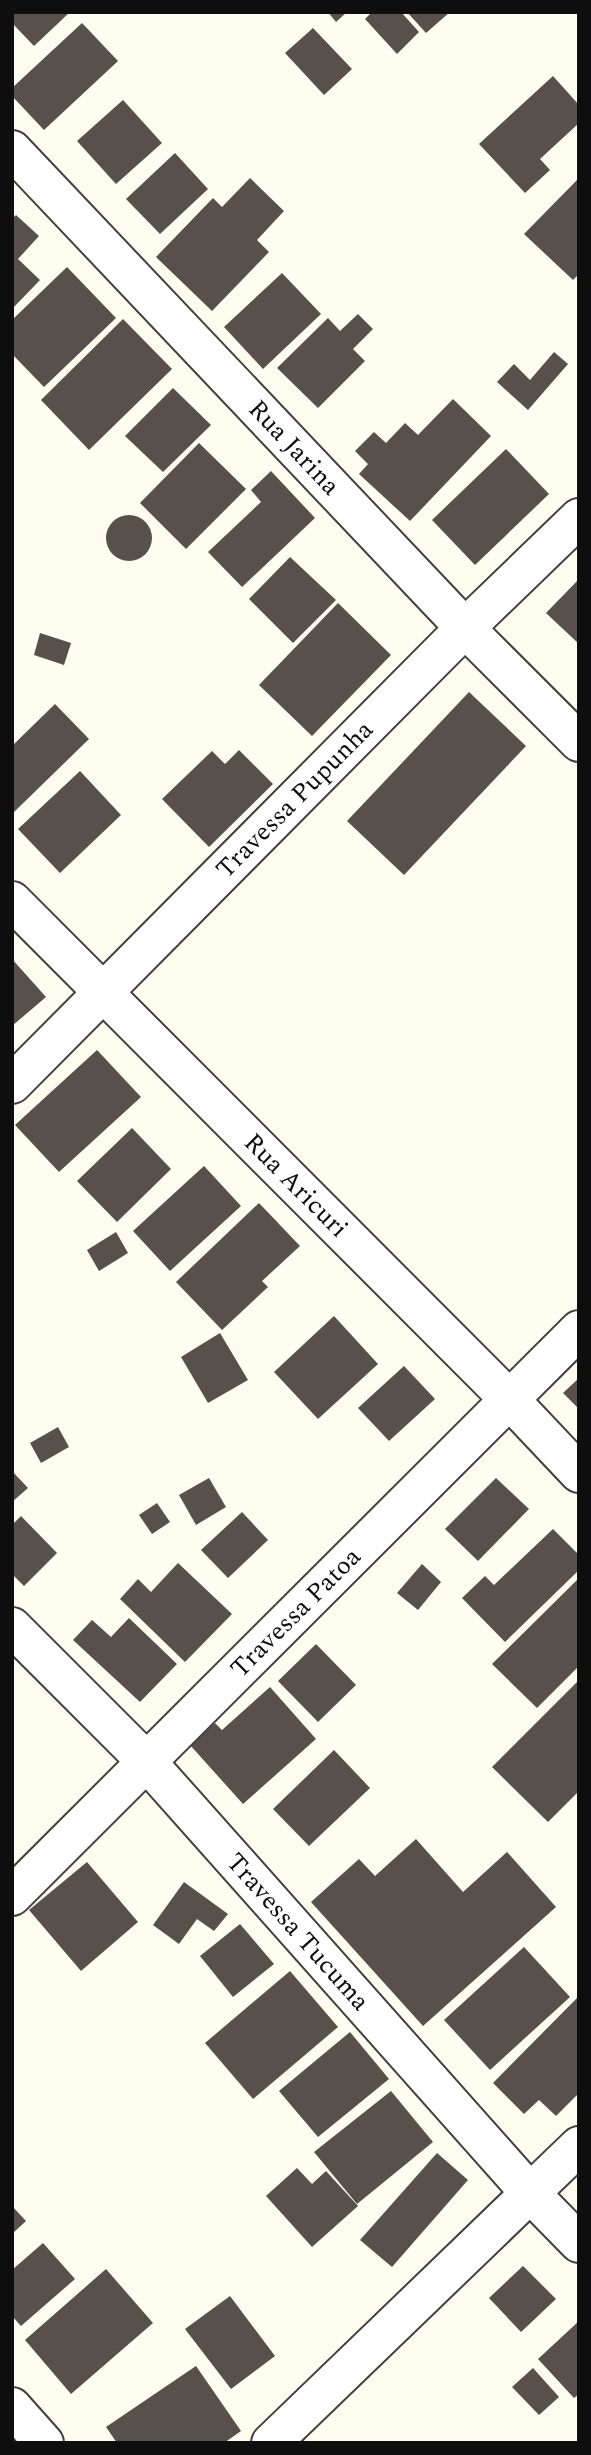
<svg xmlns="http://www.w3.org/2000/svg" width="591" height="2455" viewBox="0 0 591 2455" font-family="Spectral,serif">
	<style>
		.building { fill: #57504b }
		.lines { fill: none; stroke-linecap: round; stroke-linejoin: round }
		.street-casing { stroke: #414141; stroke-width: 42 }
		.street { stroke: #fff; stroke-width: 38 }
		.labels { text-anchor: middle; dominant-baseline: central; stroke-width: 7; stroke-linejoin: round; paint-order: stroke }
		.street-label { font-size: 26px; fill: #0e0e0e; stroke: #fff }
	</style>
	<rect width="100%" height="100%" fill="#fffcf0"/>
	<!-- building -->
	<g class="building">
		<path d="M12 12H70L34 46 12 23Z"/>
		<path d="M328 12H347L336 22Z"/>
		<path d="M372 12H401L419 32 397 54 365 19Z"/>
		<path d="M407 12H450L426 33Z"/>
		<path d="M82 23 118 61 44 130 12 96V88Z"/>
		<path d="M313 28 352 69 324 95 285 53Z"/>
		<path d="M553 76 579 105V123L540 159 550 170 525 193 479 144Z"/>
		<path d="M123 100 162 143 116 184 77 141Z"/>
		<path d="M175 153 208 189 160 234 126 199Z"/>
		<path d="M250 178 284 211 257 240 269 252 212 311 156 257 213 198 222 207Z"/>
		<path d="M579 178V274L573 280 524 234Z"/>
		<path d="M16 215 39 236 18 259 40 280 12 309V219Z"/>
		<path d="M67 267 116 318 44 387 12 354V320Z"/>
		<path d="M282 273 321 314 263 369 224 327Z"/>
		<path d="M358 314 373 329 353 349 365 361 318 408 277 368 328 318 340 331Z"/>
		<path d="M123 319 172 369 89 450 41 400Z"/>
		<path d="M554 352 568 364 528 410 497 382 514 364 530 380Z"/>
		<path d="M173 388 211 425 163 472 125 436Z"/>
		<path d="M453 399 491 436 410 521 359 474 368 464 355 451 374 432 386 443 405 423 418 435Z"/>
		<path d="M199 443 246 489 186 549 140 503Z"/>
		<path d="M506 449 549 494 475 565 432 520Z"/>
		<path d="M271 471 315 518 242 587 208 552 261 502 251 490Z"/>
		<circle cx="129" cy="538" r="23"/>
		<path d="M290 557 336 600 293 643 249 599Z"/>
		<path d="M579 579V644L546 613Z"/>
		<path d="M338 603 391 655 312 736 259 685Z"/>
		<path d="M40 633 71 643 64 665 34 655Z"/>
		<path d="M469 692 526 746 404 875 347 821Z"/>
		<path d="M55 704 89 739 12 814V746Z"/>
		<path d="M239 750 273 784 209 847 162 799 212 751 225 764Z"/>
		<path d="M80 771 121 815 60 873 18 829Z"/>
		<path d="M12 959 46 997 12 1026Z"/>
		<path d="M97 1050 141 1097 59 1172 15 1125Z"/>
		<path d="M132 1128 171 1169 117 1222 77 1181Z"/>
		<path d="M204 1166 241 1206 170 1271 133 1231Z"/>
		<path d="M259 1203 300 1246 262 1281 268 1287 222 1330 176 1282Z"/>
		<path d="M116 1232 128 1253 99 1271 87 1250Z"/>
		<path d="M334 1316 378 1364 318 1419 274 1372Z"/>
		<path d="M220 1333 248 1380 208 1403 181 1357Z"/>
		<path d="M404 1366 435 1399 389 1441 358 1408Z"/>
		<path d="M579 1378V1409L563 1393Z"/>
		<path d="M58 1427 69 1447 41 1463 30 1443Z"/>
		<path d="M12 1471 28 1488 12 1502Z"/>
		<path d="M209 1478 226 1507 196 1525 179 1495Z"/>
		<path d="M496 1478 529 1509 478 1561 445 1529Z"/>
		<path d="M157 1503 170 1522 152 1534 139 1515Z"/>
		<path d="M242 1512 268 1540 228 1578 201 1550Z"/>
		<path d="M21 1516 57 1553 24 1586 12 1574V1525Z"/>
		<path d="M553 1529 579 1555V1570L505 1642 462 1598 485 1576 494 1585Z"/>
		<path d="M178 1563 232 1614 185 1662 120 1599 138 1579 151 1592Z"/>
		<path d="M422 1564 441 1582 418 1610 397 1593Z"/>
		<path d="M579 1578V1666L537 1708 492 1664Z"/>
		<path d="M129 1618 177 1664 140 1702 73 1640 92 1620 111 1637Z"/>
		<path d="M316 1644 356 1685 318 1722 278 1681Z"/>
		<path d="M579 1680V1791L548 1822 492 1767Z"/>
		<path d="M270 1687 316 1739 243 1804 190 1745 215 1723 222 1730Z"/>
		<path d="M334 1750 370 1788 309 1846 273 1809Z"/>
		<path d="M416 1839 463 1892 507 1852 556 1907 423 2026 311 1902 359 1859 375 1876Z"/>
		<path d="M87 1862 138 1922 81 1971 29 1910Z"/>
		<path d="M184 1882 228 1914 214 1931 197 1919 179 1944 153 1925Z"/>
		<path d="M240 1924 274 1964 233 1997 200 1956Z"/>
		<path d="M524 1947 570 1997 490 2070 444 2020Z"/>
		<path d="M290 1971 338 2027 253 2099 205 2043Z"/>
		<path d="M577 1998 579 2000V2093L556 2116 539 2100 524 2114 493 2083Z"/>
		<path d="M350 2032 389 2079 318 2137 279 2091Z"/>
		<path d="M391 2091 433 2142 357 2204 314 2152Z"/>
		<path d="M437 2153 468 2180 392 2267 360 2240Z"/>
		<path d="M297 2168 312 2184 326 2171 358 2206 312 2247 266 2196Z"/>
		<path d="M12 2206 26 2221 12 2234Z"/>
		<path d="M43 2243 75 2279 21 2326 12 2316V2270Z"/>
		<path d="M523 2266 556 2299 521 2332 489 2298Z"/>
		<path d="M106 2269 153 2323 71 2394 25 2340Z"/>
		<path d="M230 2296 275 2356 231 2389 185 2329Z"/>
		<path d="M579 2321V2394L574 2398 538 2359Z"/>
		<path d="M196 2366 241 2431 224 2443H117L106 2427Z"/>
		<path d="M533 2368 559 2397 539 2415 512 2387Z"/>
	</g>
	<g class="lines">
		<defs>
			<g id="street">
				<path id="s1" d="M12 150 465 628 579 742"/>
				<path id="s2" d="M12 901 509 1399 579 1473"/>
				<path id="s3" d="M12 1084 465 628 579 518"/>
				<path id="s4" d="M12 1627 146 1761 531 2194 579 2243"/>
				<path id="s5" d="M12 1896 579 1330"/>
				<path d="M12 2407 44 2443"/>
				<path d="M271 2443 579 2146"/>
			</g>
		</defs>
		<!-- street casing -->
		<use href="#street" class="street-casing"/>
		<!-- street -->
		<use href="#street" class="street"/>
	</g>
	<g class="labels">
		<!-- street labels -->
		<g class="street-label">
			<text stroke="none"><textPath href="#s1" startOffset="410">Rua Jarina</textPath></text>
			<text stroke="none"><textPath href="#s3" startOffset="401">Travessa Pupunha</textPath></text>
			<text stroke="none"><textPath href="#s2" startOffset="402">Rua Aricuri</textPath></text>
			<text stroke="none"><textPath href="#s5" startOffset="401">Travessa Patoa</textPath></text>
			<text stroke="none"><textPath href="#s4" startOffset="418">Travessa Tucuma</textPath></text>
		</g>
	</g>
	<!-- border -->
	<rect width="591" height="2455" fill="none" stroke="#0e0e0e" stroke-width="28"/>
</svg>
